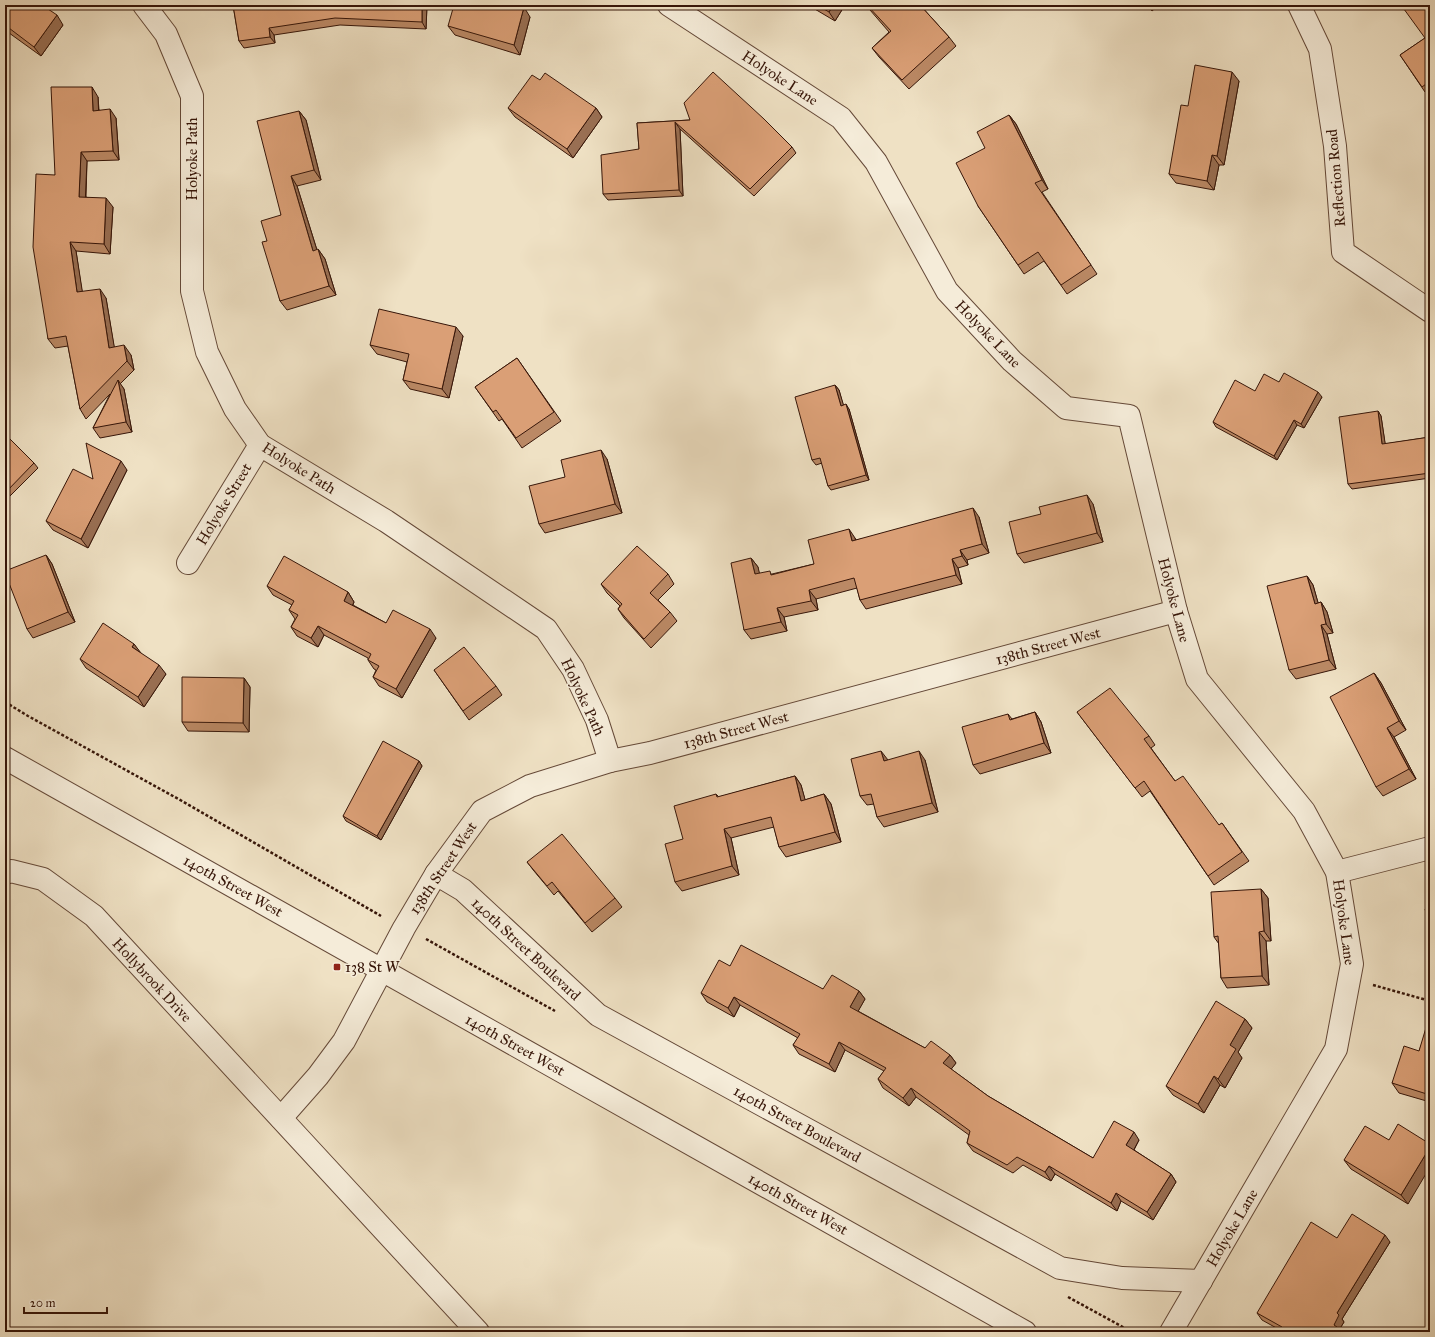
<svg xmlns="http://www.w3.org/2000/svg" width="1435" height="1337" viewBox="0 0 1435 1337" font-family="'IM FELL Great Primer',serif">
	<style>
		.water { fill: #9bbeae; stroke: #737b6c }
		.lines { fill: none; stroke-linecap: round; stroke-linejoin: round }
		.minor-casing { stroke: #654938; stroke-width: 24 }
		.tertiary-casing { stroke: #654938; stroke-width: 24 }
		.path { stroke: #371609; stroke-width: 2.5; stroke-dasharray: 3 2; stroke-linecap: butt }
		.minor { stroke: #f5ecd9; stroke-width: 22 }
		.tertiary { stroke: #f5ecd9; stroke-width: 22 }
		.wall { fill: #bb8965; stroke: #371609 }
		.shaded-wall { fill: #996f53; stroke: #371609 }
		.building { fill: #da9f76; stroke: #371609 }
		.poi-dot { fill: #8f2418; stroke: #f5ecd9; stroke-width: 1.5 }
		.labels { text-anchor: middle; dominant-baseline: central; stroke-width: 3; stroke-linejoin: round; paint-order: stroke }
		.street-label { font-size: 15px; fill: #371609; stroke: #f5ecd9 }
		.poi-label { font-size: 15px; fill: #371609; stroke: #f5ecd9; text-anchor: start }
	</style>
	<rect width="100%" height="100%" fill="#efe1c4"/>
	<filter id="stains"><feTurbulence type="fractalNoise" baseFrequency=".005" numOctaves="4"/><feColorMatrix values="0 0 0 0 .2 0 0 0 0 .09 0 0 0 0 .02 0 0 0 .5 -.17"/></filter>
	<radialGradient id="worn" r=".72"><stop offset=".6" stop-color="#630" stop-opacity="0"/><stop offset="1" stop-color="#630" stop-opacity=".3"/></radialGradient>
	<!-- water -->
	<path class="water" d="M5 88 9 132 5 166Z"/>
	<g class="lines">
		<defs>
			<g id="minor">
				<path d="M144 5 166 34 192 96V291L207 352 235 409 260 445 386 521 546 629 573 669 597 720 610 761"/>
				<path d="M669 5 841 118 876 162 947 291 1012 361 1066 408 1129 416 1176 611 1197 679 1304 811 1337 872 1352 964 1336 1049 1171 1332"/>
				<path d="M1299 5 1320 49 1335 146 1343 252 1430 311"/>
				<path d="M188 563 260 445"/>
				<path d="M1337 872 1430 848"/>
				<path d="M5 873 11 871 43 879 94 916 478 1332"/>
				<path d="M436 874 463 890 598 1015 1060 1268 1122 1278 1201 1281"/>
				<path d="M281 1118 318 1076 344 1041 404 928 436 874 482 811 530 786 610 761 650 753 1176 611"/>
			</g>
			<path id="tertiary" d="M5 758 1025 1332"/>
		</defs>
		<!-- minor casing -->
		<use href="#minor" class="minor-casing"/>
		<!-- tertiary casing -->
		<use href="#tertiary" class="tertiary-casing"/>
		<!-- path -->
		<g class="path">
			<path d="M5 702 28 716 182 801 381 916"/>
			<path d="M426 939 555 1011"/>
			<path d="M1373 985 1430 1001"/>
			<path d="M1068 1297 1132 1332"/>
		</g>
		<!-- minor -->
		<use href="#minor" class="minor"/>
		<!-- tertiary -->
		<use href="#tertiary" class="tertiary"/>
	</g>
	<!-- wall -->
	<g class="wall">
		<path d="M5 5 63 25 41 56 5 30Z"/>
		<path d="M233 5H427L426 29 340 25 274 35 275 43 244 48 239 41Z"/>
		<path d="M808 5H845L835 21Z"/>
		<path d="M866 5H920L949 37 956 46 909 89 879 57 872 48 889 32 870 10Z"/>
		<path d="M1147 5H1159L1152 11Z"/>
		<path d="M1430 5V88L1425 92 1400 55 1425 38Z"/>
		<path d="M530 17 520 55 455 35 448 26Z"/>
		<path d="M1239 81 1224 165H1219L1214 190 1176 183 1169 174 1188 106Z"/>
		<path d="M98 97 99 110 116 118 119 160 87 161 86 197 113 207 110 254 76 251 82 292 106 298 114 347 131 355 134 370 120 384 124 389 132 432 100 438 93 428 110 394 86 419 80 409 68 346 55 348 48 339 55 175Z"/>
		<path d="M508 108H596L602 117 573 158 515 117Z"/>
		<path d="M299 111 306 120 321 180 297 186 317 250 318 249 325 259 336 295 287 310 280 301 267 241 281 215Z"/>
		<path d="M1009 115 1016 124 1048 189 1042 192 1097 274 1067 294 1044 261 1024 274 978 206 985 148Z"/>
		<path d="M690 120 792 147 796 153 754 196 680 129 683 196 608 200 603 194 639 149 637 123Z"/>
		<path d="M463 336 449 398 410 389 403 380 407 362 377 354 370 345Z"/>
		<path d="M517 358 561 421 522 448 502 419 499 421 475 387Z"/>
		<path d="M1279 382 1322 397 1304 428 1297 425 1277 460 1216 427 1213 422 1255 391Z"/>
		<path d="M835 385 839 390 843 405 849 409 869 480 831 490 828 486 822 463 816 465 812 460Z"/>
		<path d="M1378 411 1381 416 1385 444 1430 437V478L1352 489 1348 484Z"/>
		<path d="M5 434 34 463 38 468 5 501Z"/>
		<path d="M607 459 622 513 545 533 539 524 565 477Z"/>
		<path d="M127 470 88 548 53 530 46 521 93 479Z"/>
		<path d="M1093 504 1103 542 1024 563 1017 554 1041 514Z"/>
		<path d="M979 517 989 553 967 560 968 565 958 568 962 584 866 609 860 600 857 588 816 599 818 610 784 617 787 631 751 639 744 630 751 558 758 567 759 574H772L814 564 855 538 856 540Z"/>
		<path d="M46 555 52 564 75 622 33 638 27 629Z"/>
		<path d="M668 574 674 584 658 600 670 612 677 621 651 648 624 618 618 609 620 606 607 593 601 584Z"/>
		<path d="M1307 576 1313 585 1318 603 1321 602 1327 612 1333 633 1327 634 1336 669 1296 679 1289 670Z"/>
		<path d="M267 586 348 592 354 602 353 605 386 623 436 638 402 698 379 686 373 677 376 670 374 669 368 660V658L324 635 318 647 297 636 291 627 295 619 289 610 292 605 273 595Z"/>
		<path d="M134 644 140 653 166 674 144 707 86 668 80 659Z"/>
		<path d="M434 670 496 686 502 695 469 720Z"/>
		<path d="M1374 673 1381 683 1406 730 1394 737 1416 779 1383 796 1376 787Z"/>
		<path d="M244 678 250 687 249 732 188 731 182 722Z"/>
		<path d="M1035 712 1041 722 1051 753 980 774 973 765 1008 714 1012 719Z"/>
		<path d="M1077 712 1149 736 1155 745 1151 748 1175 781 1219 825 1222 823 1249 861 1214 885 1150 791 1142 797Z"/>
		<path d="M925 760 938 812 884 827 877 817 874 804 867 805 860 796Z"/>
		<path d="M419 761 422 766 381 840 346 821 343 816Z"/>
		<path d="M795 776 801 785 805 800 824 794 831 804 841 842 786 857 779 847 774 827 731 838 739 875 682 891 675 882 716 794 719 797Z"/>
		<path d="M527 862 615 898 622 907 592 932 558 891 554 895 534 871Z"/>
		<path d="M1261 889 1268 898 1271 941H1266L1269 985 1227 988 1221 978 1219 944 1214 937Z"/>
		<path d="M730 966 823 989 859 991 865 999 858 1011 925 1048 950 1055 956 1063 951 1069 988 1096 1093 1158 1139 1140 1134 1150 1171 1174 1176 1182 1153 1220 1121 1201 1117 1211 1055 1174 1051 1181 1023 1165 1013 1173 973 1151 967 1143 969 1135 916 1097 909 1106 883 1088 878 1079 884 1071 845 1050 835 1072 799 1054 793 1045 798 1038 740 1005 734 1017 707 1002 701 993Z"/>
		<path d="M1245 1019 1252 1028 1238 1052 1242 1058 1225 1088 1220 1085 1204 1113 1173 1095 1166 1086Z"/>
		<path d="M1430 1022V1102L1399 1093 1392 1083 1419 1051Z"/>
		<path d="M1389 1140 1408 1204 1351 1169 1344 1160Z"/>
		<path d="M1337 1238 1390 1242 1342 1319 1344 1322 1339 1330 1341 1332H1279L1280 1330 1262 1320 1257 1313Z"/>
	</g>
	<!-- shaded-wall -->
	<g class="shaded-wall">
		<path d="M422 5H427L426 29 422 22Z"/>
		<path d="M833 5H845L835 21 829 12Z"/>
		<path d="M524 7 530 17 520 55 514 45Z"/>
		<path d="M57 15 63 25 41 56 34 47Z"/>
		<path d="M269 28 274 35 275 43 270 37Z"/>
		<path d="M1232 72 1239 81 1224 165 1217 156Z"/>
		<path d="M92 87 98 97 99 120 93 111Z"/>
		<path d="M596 108 602 117 573 158 567 149Z"/>
		<path d="M110 109 116 118 119 160 113 151Z"/>
		<path d="M299 111 306 120 321 180 314 170Z"/>
		<path d="M1009 115 1016 124 1048 189 1042 180Z"/>
		<path d="M675 122 680 129 683 196 679 190Z"/>
		<path d="M81 152 87 161 85 206 79 197Z"/>
		<path d="M1212 155 1219 165 1214 190 1207 181Z"/>
		<path d="M291 176 297 186 320 260 313 251Z"/>
		<path d="M106 198 113 207 110 254 104 244Z"/>
		<path d="M70 242 76 251 84 302 77 292Z"/>
		<path d="M318 249 325 259 336 295 329 286Z"/>
		<path d="M100 289 106 298 116 357 109 348Z"/>
		<path d="M456 327 463 336 449 398 442 389Z"/>
		<path d="M124 345 131 355 134 370 127 361Z"/>
		<path d="M118 380 124 389 132 432 126 422Z"/>
		<path d="M835 385 839 390 845 410 841 406Z"/>
		<path d="M1318 392 1322 397 1304 428 1301 424Z"/>
		<path d="M846 404 849 409 869 480 866 475Z"/>
		<path d="M1378 411 1381 416 1386 449 1382 444Z"/>
		<path d="M1294 420 1297 425 1277 460 1274 456Z"/>
		<path d="M601 450 607 459 622 513 615 504Z"/>
		<path d="M121 461 127 470 88 548 81 539Z"/>
		<path d="M1087 495 1093 504 1103 542 1097 533Z"/>
		<path d="M973 508 979 517 989 553 982 544Z"/>
		<path d="M849 529 855 538 858 551 852 541Z"/>
		<path d="M960 550 967 560 968 565 962 556Z"/>
		<path d="M46 555 52 564 75 622 68 612Z"/>
		<path d="M751 558 758 567 762 584 755 574Z"/>
		<path d="M952 559 958 568 962 584 956 575Z"/>
		<path d="M1307 576 1313 585 1321 613 1315 604Z"/>
		<path d="M809 590 816 599 818 610 811 601Z"/>
		<path d="M348 592 354 602 350 610 344 601Z"/>
		<path d="M1321 602 1327 612 1333 633 1326 624Z"/>
		<path d="M777 608 784 617 787 631 781 622Z"/>
		<path d="M1321 625 1327 634 1336 669 1329 660Z"/>
		<path d="M318 626 324 635 318 647 311 638Z"/>
		<path d="M430 629 436 638 402 698 396 689Z"/>
		<path d="M134 644 141 653 132 647Z"/>
		<path d="M159 665 166 674 144 707 138 697Z"/>
		<path d="M1374 673 1381 683 1406 730 1399 721Z"/>
		<path d="M244 678 250 687 249 732 243 723Z"/>
		<path d="M1035 712 1041 722 1051 753 1044 743Z"/>
		<path d="M1387 728 1394 737 1416 779 1409 769Z"/>
		<path d="M881 751 888 760 884 761Z"/>
		<path d="M919 751 925 760 938 812 932 803Z"/>
		<path d="M419 761 422 766 381 840 377 836Z"/>
		<path d="M795 776 801 785 808 810 801 801Z"/>
		<path d="M824 794 831 804 841 842 835 832Z"/>
		<path d="M724 829 731 838 739 875 732 866Z"/>
		<path d="M1261 889 1268 898 1271 941 1264 931Z"/>
		<path d="M1259 932 1266 941 1269 985 1262 976Z"/>
		<path d="M859 991 865 999 856 1015 850 1007Z"/>
		<path d="M734 997 740 1005 734 1017 728 1008Z"/>
		<path d="M1245 1019 1252 1028 1238 1052 1242 1058 1225 1088 1218 1079 1230 1045Z"/>
		<path d="M839 1042 845 1050 835 1072 829 1064Z"/>
		<path d="M950 1055 956 1063 949 1072 943 1063Z"/>
		<path d="M1214 1076 1220 1085 1204 1113 1198 1104Z"/>
		<path d="M911 1088 916 1097 909 1106 903 1098Z"/>
		<path d="M1134 1132 1139 1140 1132 1153 1126 1145Z"/>
		<path d="M1430 1147V1167L1408 1204 1401 1195Z"/>
		<path d="M1049 1166 1055 1174 1051 1181 1045 1172Z"/>
		<path d="M1171 1174 1176 1182 1153 1220 1147 1212Z"/>
		<path d="M1116 1193 1121 1201 1117 1211 1111 1203Z"/>
		<path d="M1385 1235 1390 1242 1342 1319 1344 1322 1339 1330 1341 1332H1334V1325L1337 1313Z"/>
	</g>
	<!-- building -->
	<g class="building">
		<path d="M5 5H42L57 15 34 47 5 25Z"/>
		<path d="M233 5H422V22L335 18 269 28 270 37 239 41Z"/>
		<path d="M454 5H515L524 7 514 45 448 26Z"/>
		<path d="M817 5H833L829 12Z"/>
		<path d="M867 5H920L949 37 902 80 872 48 891 31Z"/>
		<path d="M1401 5H1430V81L1422 87 1400 55 1425 38Z"/>
		<path d="M1195 65 1232 72 1217 156 1212 155 1207 181 1169 174 1181 105 1188 106Z"/>
		<path d="M713 72 764 119 792 147 750 189 675 122 679 190 603 194 601 155 639 149 637 123 690 120 684 103Z"/>
		<path d="M545 73 596 108 567 149 508 108 532 75 540 80Z"/>
		<path d="M51 87H92L93 111 110 109 113 151 81 152 79 197 106 198 104 244 70 242 77 292 100 289 109 348 124 345 127 361 80 409 66 336 48 339 33 247 36 174 55 175Z"/>
		<path d="M299 111 314 170 291 176 313 251 318 249 329 286 280 301 262 242 267 241 261 221 281 215 257 121Z"/>
		<path d="M1009 115 1042 180 1035 183 1091 265 1061 285 1038 252 1018 265 978 206 956 163 985 148 977 132Z"/>
		<path d="M379 309 456 327 442 389 403 380 409 354 370 345Z"/>
		<path d="M517 358 554 412 516 438 496 410 493 412 475 387Z"/>
		<path d="M1284 373 1318 392 1301 424 1294 420 1274 456 1213 422 1235 380 1255 391 1264 374 1279 382Z"/>
		<path d="M118 380 126 422 93 428Z"/>
		<path d="M835 385 841 406 846 404 866 475 828 486 820 458 812 460 795 397Z"/>
		<path d="M1378 411 1382 444 1430 437V473L1348 484 1339 417Z"/>
		<path d="M5 434 34 463 5 493Z"/>
		<path d="M86 443 121 461 81 539 46 521 73 469 93 479Z"/>
		<path d="M601 450 615 504 539 524 529 486 565 477 561 460Z"/>
		<path d="M1087 495 1097 533 1017 554 1009 522 1041 514 1039 507Z"/>
		<path d="M973 508 982 544 960 550 962 556 952 559 956 575 860 600 854 578 809 590 811 601 777 608 781 622 744 630 731 563 751 558 755 574 770 571 771 575 814 564 808 540 849 529 852 541Z"/>
		<path d="M637 546 668 574 650 593 670 612 644 639 618 609 622 604 601 584Z"/>
		<path d="M46 555 68 612 27 629 5 573V571Z"/>
		<path d="M284 556 348 592 344 601 386 623 393 610 430 629 396 689 373 677 379 666 368 660 371 654 318 626 311 638 291 627 298 615 289 610 294 601 267 586Z"/>
		<path d="M1307 576 1315 604 1321 602 1326 624 1321 625 1329 660 1289 670 1267 586Z"/>
		<path d="M103 623 134 644 132 647 159 665 138 697 80 659Z"/>
		<path d="M464 647 496 686 463 711 434 670Z"/>
		<path d="M1374 673 1399 721 1387 728 1409 769 1376 787 1330 697Z"/>
		<path d="M182 677 244 678 243 723 182 722Z"/>
		<path d="M1110 688 1149 736 1144 739 1175 781 1183 776 1219 825 1222 823 1242 852 1208 876 1144 781 1135 788 1077 712Z"/>
		<path d="M1035 712 1044 743 973 765 962 727 1008 714 1010 720Z"/>
		<path d="M383 741 419 761 377 836 343 816Z"/>
		<path d="M881 751 884 761 919 751 932 803 877 817 871 794 860 796 851 759Z"/>
		<path d="M795 776 801 801 824 794 835 832 779 847 771 817 724 829 732 866 675 882 665 844 683 839 674 806 716 794 717 797Z"/>
		<path d="M562 834 615 898 585 923 552 882 547 886 527 862Z"/>
		<path d="M1261 889 1264 931 1259 932 1262 976 1221 978 1218 936 1214 937 1211 892Z"/>
		<path d="M1430 907V927L1425 909Z"/>
		<path d="M741 945 823 989 832 975 859 991 850 1007 925 1048 931 1041 950 1055 943 1063 988 1096 1093 1158 1114 1121 1134 1132 1126 1145 1171 1174 1147 1212 1116 1193 1111 1203 1049 1166 1045 1172 1017 1157 1007 1165 967 1143 970 1131 911 1088 903 1098 878 1079 886 1068 839 1042 829 1064 793 1045 800 1034 734 997 728 1008 701 993 719 960 730 966Z"/>
		<path d="M1216 1001 1245 1019 1230 1045 1236 1049 1218 1079 1214 1076 1198 1104 1166 1086Z"/>
		<path d="M1428 1021 1430 1022V1095L1392 1083 1404 1046 1419 1051Z"/>
		<path d="M1398 1124 1430 1144V1147L1401 1195 1344 1160 1365 1126 1389 1140Z"/>
		<path d="M1352 1214 1385 1235 1337 1313 1339 1315 1334 1325 1337 1327 1334 1332H1279L1282 1327 1257 1313 1311 1222 1337 1238Z"/>
	</g>
	<!-- markers -->
	<rect class="poi-dot" x="333" y="963" width="8" height="8" rx="2"/>
	<g class="labels">
		<!-- street labels -->
		<g class="street-label">
			<text transform="translate(780 78) rotate(33)">Holyoke Lane</text>
			<text transform="translate(192 159) rotate(-90)">Holyoke Path</text>
			<text transform="translate(1336 178) rotate(-95)">Reflection Road</text>
			<text transform="translate(988 334) rotate(46)">Holyoke Lane</text>
			<text transform="translate(299 468) rotate(32)">Holyoke Path</text>
			<text transform="translate(224 504) rotate(-59)">Holyoke Street</text>
			<text transform="translate(1174 600) rotate(75)">Holyoke Lane</text>
			<text transform="translate(1048 646) rotate(-15)">138th Street West</text>
			<text transform="translate(583 697) rotate(65)">Holyoke Path</text>
			<text transform="translate(736 730) rotate(-15)">138th Street West</text>
			<text transform="translate(443 868) rotate(-56)">138th Street West</text>
			<text transform="translate(233 886) rotate(29)">140th Street West</text>
			<text transform="translate(1344 922) rotate(82)">Holyoke Lane</text>
			<text transform="translate(526 949) rotate(43)">140th Street Boulevard</text>
			<text transform="translate(152 980) rotate(47)">Hollybrook Drive</text>
			<text transform="translate(515 1045) rotate(29)">140th Street West</text>
			<text transform="translate(797 1124) rotate(29)">140th Street Boulevard</text>
			<text transform="translate(798 1204) rotate(29)">140th Street West</text>
			<text transform="translate(1232 1228) rotate(-60)">Holyoke Lane</text>
		</g>
		<!-- poi labels -->
		<g class="poi-label">
			<text x="345" y="967">138 St W</text>
		</g>
	</g>
	<!-- margin -->
	<rect width="1435" height="1337" fill="none" stroke="#efe1c4" stroke-width="20"/>
	<rect x="6" y="6" width="1423" height="1325" fill="none" stroke="#371609" stroke-width="2"/>
	<rect x="10" y="10" width="1415" height="1317" fill="none" stroke="#371609"/>
	<!-- scale -->
	<path d="M24 1307v6h83v-6" fill="none" stroke="#371609" stroke-width="2"/>
	<text x="30" y="1307" font-size="12" fill="#371609" stroke="#f5ecd9" stroke-width="3" paint-order="stroke">20 m</text>
	<rect width="100%" height="100%" filter="url(#stains)"/>
	<rect width="100%" height="100%" fill="url(#worn)"/>
</svg>
